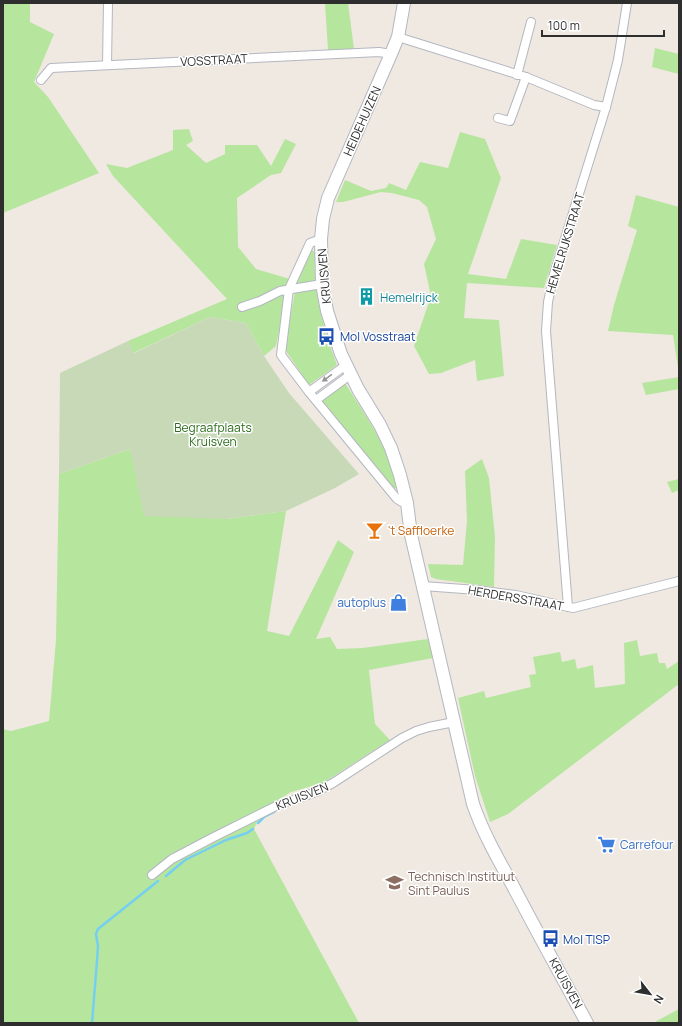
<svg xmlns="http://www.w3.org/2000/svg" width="682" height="1026" viewBox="0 0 682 1026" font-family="Manrope,sans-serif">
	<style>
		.green { fill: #b6e59e }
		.cemetery { fill: #c8d9b8 }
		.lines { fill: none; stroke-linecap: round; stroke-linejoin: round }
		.stream { stroke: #75cff0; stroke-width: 2.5 }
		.street-casing { stroke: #b4b7c1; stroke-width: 10 }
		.secondary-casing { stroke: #b4b7c1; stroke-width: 14 }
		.street { stroke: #fff; stroke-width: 8 }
		.secondary { stroke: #fff; stroke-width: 12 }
		.oneway { fill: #969696 }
		.labels { text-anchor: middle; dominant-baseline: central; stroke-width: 3; stroke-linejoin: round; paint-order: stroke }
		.street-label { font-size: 12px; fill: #2e2e2e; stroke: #fff }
		.culture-label { font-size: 12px; fill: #0d838f; stroke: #fff; text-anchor: start }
		.transit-label { font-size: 12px; fill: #164399; stroke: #fff; text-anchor: start }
		.park-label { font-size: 12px; fill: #2c6e1b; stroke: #fff }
		.food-label { font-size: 12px; fill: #c56008; stroke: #fff; text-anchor: start }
		.shop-label { font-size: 12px; fill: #366cbe; stroke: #fff; text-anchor: end }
		.education-label { font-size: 12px; fill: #785e54; stroke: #fff; text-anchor: start }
	</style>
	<rect width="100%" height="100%" fill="#efe9e1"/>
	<!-- green -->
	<g class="green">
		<path d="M3 3H30V22L54 34 34 82 48 97 99 173 3 213Z"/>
		<path d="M325 3H348L354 49 328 50Z"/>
		<path d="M655 48 679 54V74L652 67Z"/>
		<path d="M189 129 193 141 186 145 206 163 225 154V145H257L271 166 285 139 296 144 281 173 271 175 237 198 238 247 256 269 290 279 285 299 276 346 264 356 246 323 210 317 133 353 128 341 227 299 113 176 106 164 127 168 173 150V130Z"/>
		<path d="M460 132 485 139 501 178 468 274 506 279 521 239 557 245 544 288 467 283 464 318 499 320 504 376 477 381 475 360 441 373 429 374 414 346 431 296 424 264 436 239 427 207 419 200 392 193 381 192 343 202H336L345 180 371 191 386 188 389 183 406 190 420 162 448 168Z"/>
		<path d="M636 195 679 207V374L673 335 608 331 614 305 637 230 628 226Z"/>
		<path d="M313 250 315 253C312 291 324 330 337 365L309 385 284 348 297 282 309 253Z"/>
		<path d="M679 377V389L646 395 642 383Z"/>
		<path d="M345 383C365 415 391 450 397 488H392L321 401Z"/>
		<path d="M130 449 227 519 286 511 267 631 289 636 338 540 354 552 316 639 330 637 337 649 363 648 428 639 433 658 369 670 375 724 390 740 323 783 291 792 263 809 254 829 359 1023H3V729L11 731 49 721 56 640 59 474Z"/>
		<path d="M482 459 489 478 495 537 494 587 436 579 431 577 428 564 463 565 467 521 465 471Z"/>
		<path d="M679 479V490L672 493 667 482Z"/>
		<path d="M637 640 640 656 657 653 659 663H665L667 669 679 661V684L508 814 490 822 475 776 458 698 484 691 486 698 531 687 529 675 536 674 533 657 560 652 562 662 575 659 577 669 593 665 595 688 625 684 624 643Z"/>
		<path d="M679 1009V1023H653Z"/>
	</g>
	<!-- cemetery -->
	<path class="cemetery" d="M210 317 246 323 264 356 289 393 359 474 335 488 286 511 227 519 144 516 130 449 59 474 60 373 128 341 134 353Z"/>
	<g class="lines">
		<!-- stream -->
		<g class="stream">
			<path d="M258 823 264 817 274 812"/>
			<path d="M166 876 185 860 226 840 247 833 253 829"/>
			<path d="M92 1023 97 961 98 946 96 934 98 929 158 881"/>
		</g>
		<defs>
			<g id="street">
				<path d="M398 37 526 77 594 105 606 107"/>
				<path d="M107 65 108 3"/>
				<path d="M517 75 531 22"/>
				<path d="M41 80 51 68 379 52 391 54"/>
				<path d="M498 118 510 121 526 77"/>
				<path d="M321 239 310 243 289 289 281 355 309 392 397 499 402 502 407 503"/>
				<path d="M242 307 260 301 280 291 322 284"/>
				<path d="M309 392 346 365"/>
				<path d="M316 400 350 375"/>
				<path d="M423 586 477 590 516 595 573 608 679 581"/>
				<path d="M568 607 546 331 548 302 554 274 606 107 618 60 627 3"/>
				<path d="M152 875 172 859 212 838 276 806 316 792 333 783 402 738 416 731 429 727 454 722"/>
			</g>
			<path id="secondary" d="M404 3 398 37 391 54 328 198 323 219 321 239 322 284 327 311 341 354 358 389 380 425 391 448 400 475 407 503 411 535 473 804C483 833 498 859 513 886 537 932 562 977 587 1023"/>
		</defs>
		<!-- street casing -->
		<use href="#street" class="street-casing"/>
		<!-- secondary casing -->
		<use href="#secondary" class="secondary-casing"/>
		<!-- street -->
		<use href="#street" class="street"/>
		<!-- secondary -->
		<use href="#secondary" class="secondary"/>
	</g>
	<!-- one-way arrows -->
	<defs><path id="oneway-solid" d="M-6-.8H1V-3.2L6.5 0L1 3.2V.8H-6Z"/></defs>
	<use class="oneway" href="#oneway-solid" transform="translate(327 378) rotate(144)"/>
	<!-- icons -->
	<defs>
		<symbol id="building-bare" viewBox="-9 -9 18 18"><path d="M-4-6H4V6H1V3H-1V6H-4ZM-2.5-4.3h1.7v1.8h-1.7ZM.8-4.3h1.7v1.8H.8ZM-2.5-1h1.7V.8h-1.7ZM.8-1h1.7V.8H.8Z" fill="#0f9aa8" stroke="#fff" stroke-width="2.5" paint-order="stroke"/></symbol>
		<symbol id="bus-bare" viewBox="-9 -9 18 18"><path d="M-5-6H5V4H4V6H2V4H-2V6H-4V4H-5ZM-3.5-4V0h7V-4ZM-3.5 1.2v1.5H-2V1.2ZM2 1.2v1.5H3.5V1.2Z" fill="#1a4fb4" stroke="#fff" stroke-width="2.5" paint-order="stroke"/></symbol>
		<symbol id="bar-bare" viewBox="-9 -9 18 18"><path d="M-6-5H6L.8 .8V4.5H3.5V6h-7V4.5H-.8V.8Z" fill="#e8710a" stroke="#fff" stroke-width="2.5" paint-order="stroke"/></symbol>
		<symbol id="shop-bare" viewBox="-9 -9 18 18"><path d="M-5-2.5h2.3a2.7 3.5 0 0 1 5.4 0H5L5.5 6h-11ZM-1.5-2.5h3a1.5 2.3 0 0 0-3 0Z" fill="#3f7fe0" stroke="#fff" stroke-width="2.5" paint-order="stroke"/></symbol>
		<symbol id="supermarket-bare" viewBox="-9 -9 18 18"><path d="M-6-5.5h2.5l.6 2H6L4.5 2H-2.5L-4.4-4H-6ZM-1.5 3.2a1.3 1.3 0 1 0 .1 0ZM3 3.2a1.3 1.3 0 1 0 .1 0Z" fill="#3f7fe0" stroke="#fff" stroke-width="2.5" paint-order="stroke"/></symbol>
		<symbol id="school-bare" viewBox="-9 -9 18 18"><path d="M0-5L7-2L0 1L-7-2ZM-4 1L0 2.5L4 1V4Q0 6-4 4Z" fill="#8d6e63" stroke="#fff" stroke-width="2.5" paint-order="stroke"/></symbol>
	</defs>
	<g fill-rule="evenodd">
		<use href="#building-bare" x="354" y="284" width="25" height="25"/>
		<use href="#bus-bare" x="314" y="324" width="25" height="25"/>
		<use href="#bar-bare" x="362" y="518" width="25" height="25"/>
		<use href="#shop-bare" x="386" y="590" width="25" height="25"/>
		<use href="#supermarket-bare" x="594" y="832" width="25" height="25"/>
		<use href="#school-bare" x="382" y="870" width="25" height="25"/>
		<use href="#bus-bare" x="538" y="926" width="25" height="25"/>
	</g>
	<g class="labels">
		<!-- street labels -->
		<g class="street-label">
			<text transform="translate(214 60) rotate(-3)">VOSSTRAAT</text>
			<text transform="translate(362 121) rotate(-66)">HEIDEHUIZEN</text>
			<text transform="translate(565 243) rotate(-73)">HEMELRIJKSTRAAT</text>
			<text transform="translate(324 276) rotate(-95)">KRUISVEN</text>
			<text transform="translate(516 598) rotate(10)">HERDERSSTRAAT</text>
			<text transform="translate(302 796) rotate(-22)">KRUISVEN</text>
			<text transform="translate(566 983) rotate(61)">KRUISVEN</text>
		</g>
		<!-- culture labels -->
		<g class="culture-label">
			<text x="380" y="297">Hemelrijck</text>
		</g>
		<!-- transit labels -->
		<g class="transit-label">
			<text x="340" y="336">Mol Vosstraat</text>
			<text x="563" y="939">Mol TISP</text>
		</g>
		<!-- park labels -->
		<g class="park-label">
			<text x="213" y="427">Begraafplaats<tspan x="213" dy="14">Kruisven</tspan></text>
		</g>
		<!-- food labels -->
		<g class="food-label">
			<text x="388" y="530">'t Saffloerke</text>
		</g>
		<!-- shop labels -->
		<g class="shop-label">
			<text x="386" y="602">autoplus</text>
			<text x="620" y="844" text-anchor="start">Carrefour</text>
		</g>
		<!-- education labels -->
		<g class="education-label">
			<text x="408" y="876">Technisch Instituut<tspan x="408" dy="14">Sint Paulus</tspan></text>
		</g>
	</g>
	<!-- border -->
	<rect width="682" height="1026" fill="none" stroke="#2e2e2e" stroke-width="8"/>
	<!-- north arrow -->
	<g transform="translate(650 994) rotate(121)" stroke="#ffffff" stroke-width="3" paint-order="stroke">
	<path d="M0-3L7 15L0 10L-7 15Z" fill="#2e2e2e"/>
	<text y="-6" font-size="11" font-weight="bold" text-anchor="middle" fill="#2e2e2e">N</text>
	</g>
	<!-- scale -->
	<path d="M542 30v6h122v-6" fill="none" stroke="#2e2e2e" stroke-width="2"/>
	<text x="548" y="30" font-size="12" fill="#2e2e2e" stroke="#ffffff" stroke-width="3" paint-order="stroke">100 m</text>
</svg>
